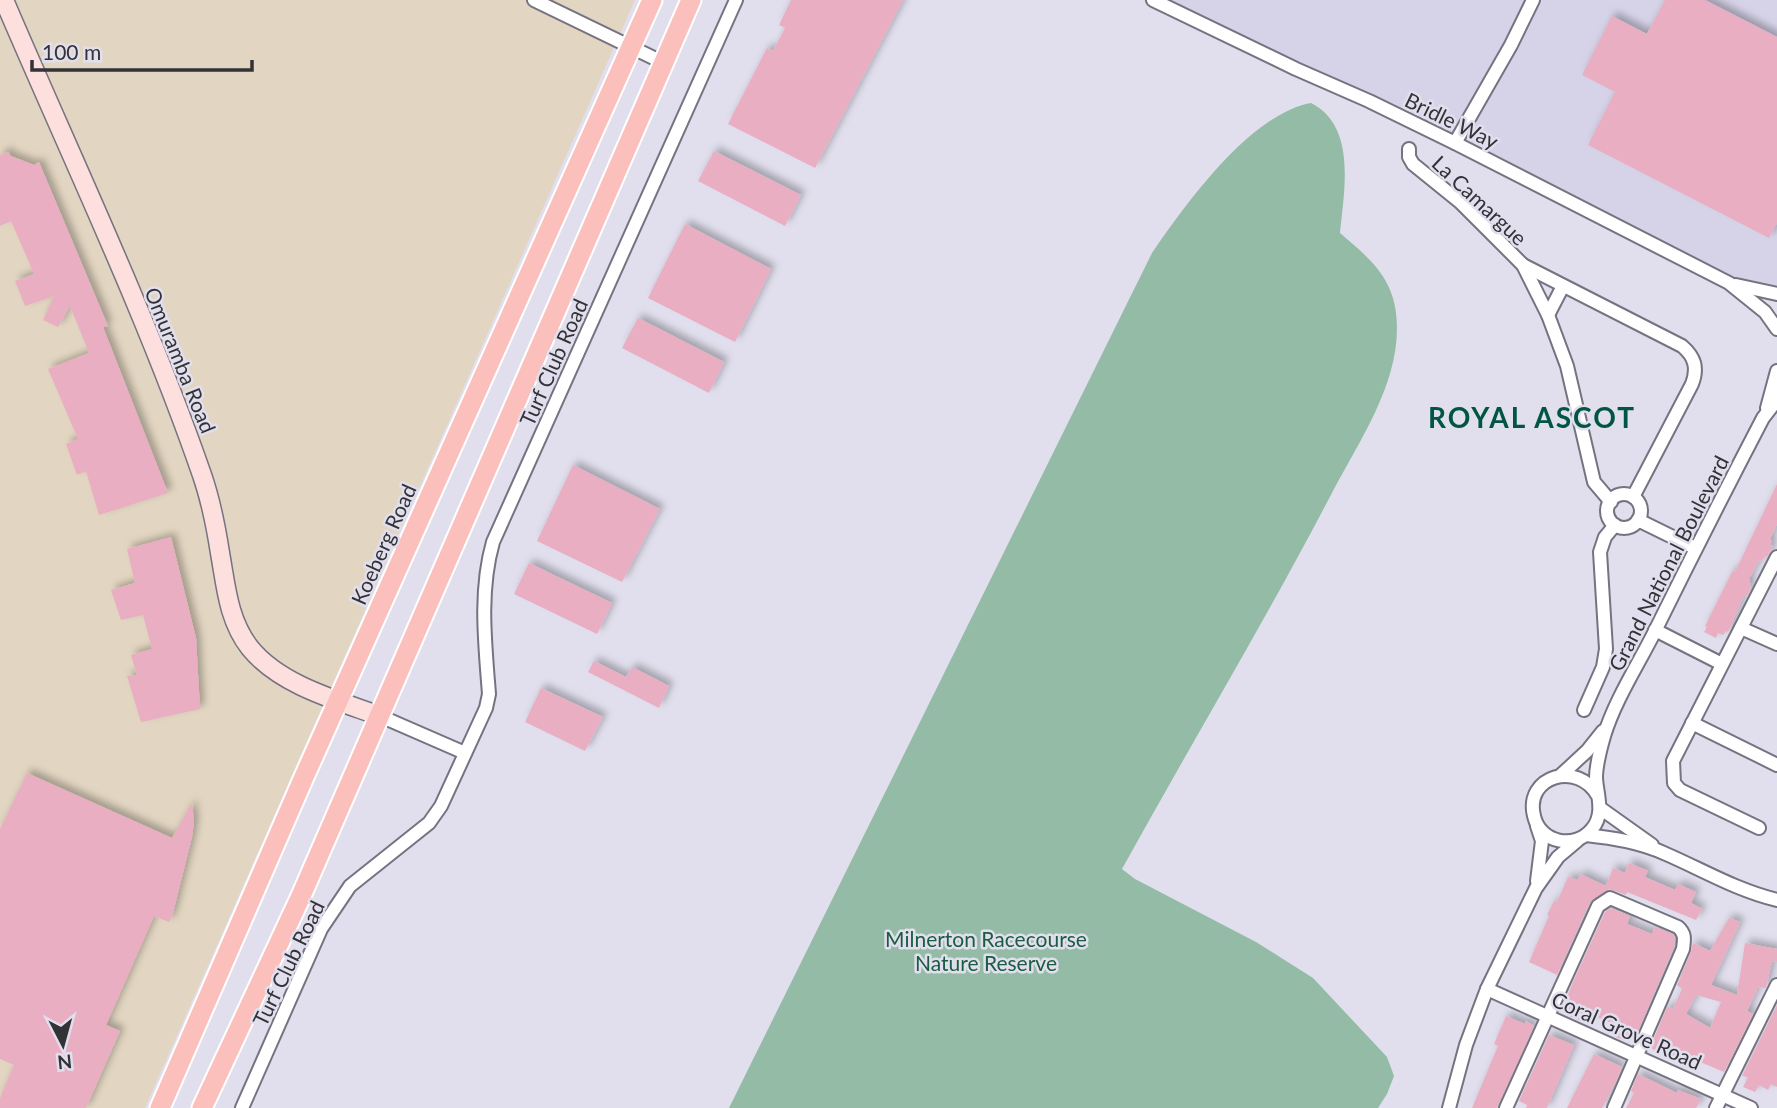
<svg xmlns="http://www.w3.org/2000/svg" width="1777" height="1108" viewBox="0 0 1777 1108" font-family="Lato,sans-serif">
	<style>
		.built { fill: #d6d3e8 }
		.industrial { fill: #e2d5c1 }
		.green { fill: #94bba5 }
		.building { fill: #e9aec2; fill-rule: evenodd; filter: url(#shadow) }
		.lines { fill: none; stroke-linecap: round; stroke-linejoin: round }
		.street-casing { stroke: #757380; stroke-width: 16 }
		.secondary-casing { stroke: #757380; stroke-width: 21 }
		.primary-casing { stroke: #fff; stroke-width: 23 }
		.street { stroke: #fff; stroke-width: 12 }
		.secondary { stroke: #fddfdd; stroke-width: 18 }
		.primary { stroke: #fbbfbc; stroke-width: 19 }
		.labels { text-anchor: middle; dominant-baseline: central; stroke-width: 5; stroke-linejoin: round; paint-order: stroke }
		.street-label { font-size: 21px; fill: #323237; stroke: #e1dfed }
		.park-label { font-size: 21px; fill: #1b5d40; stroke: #e1dfed }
		.district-label { font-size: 28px; font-weight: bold; letter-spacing: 2px; fill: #005642; stroke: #e1dfed }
	</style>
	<defs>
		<filter id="shadow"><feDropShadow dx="4.5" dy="-4.5" stdDeviation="3.5" flood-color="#0004"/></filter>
	</defs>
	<rect width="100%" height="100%" fill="#e1dfed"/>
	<!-- built -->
	<path class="built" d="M1153 0H1777V294L1729 283Z"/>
	<!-- industrial -->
	<path class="industrial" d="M0 0H635L145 1108H0Z"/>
	<!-- green -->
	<path class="green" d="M1311 103C1357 126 1344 191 1340 233 1373 261 1397 281 1397 328 1397 386 1360 440 1334 489 1267 618 1192 742 1122 869L1135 879 1256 942 1313 978 1387 1057 1394 1076 1387 1094 1378 1108H729L1152 253C1185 205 1250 114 1311 103Z"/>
	<!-- building -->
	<g class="building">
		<path d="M791 0H903L815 168 728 124 767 48 773 51 785 28 779 25Z"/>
		<path d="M1665 0H1705L1777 37V223L1769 238 1588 145 1615 92 1582 75 1612 16 1647 34Z"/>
		<path d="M714 151 801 195 785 226 698 181Z"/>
		<path d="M8 152 11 156 34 165 39 162 108 326 103 327 168 493 99 515 86 471 77 475 66 444 78 439 48 369 89 353 70 306 58 327 43 320 54 296 25 306 15 281 34 274 11 221 0 226V155Z"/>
		<path d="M685 224 771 269 735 342 648 298Z"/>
		<path d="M638 318 724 362 709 393 622 348Z"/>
		<path d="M573 465 660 509 622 582 537 541Z"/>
		<path d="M1777 484V524L1770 539 1772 541 1770 545 1773 546 1767 557 1765 556 1762 561 1759 560 1749 579 1751 586 1747 596 1744 595 1728 632 1726 631 1723 635 1718 633 1716 638 1704 632 1707 627 1705 626 1733 570 1735 572Z"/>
		<path d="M171 537 196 638 200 709 141 722 127 676 137 675 131 655 152 649 143 615 121 620 111 590 135 583 127 549Z"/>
		<path d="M529 563 612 603 597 634 514 594Z"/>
		<path d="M594 661 626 677 632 667 669 686 659 708 588 672Z"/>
		<path d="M541 688 603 717 585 751 525 722Z"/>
		<path d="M27 773 172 838 192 803 194 822 192 837 173 913 169 922 154 916 106 1025 120 1031 86 1108H0V1098L14 1065 0 1059V829Z"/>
		<path d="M1629 863 1648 871 1645 877 1675 890 1678 884 1696 892 1691 903 1702 909 1696 920 1627 892 1626 895 1609 889 1590 902 1557 975 1529 962 1549 916 1547 915 1554 901 1557 902 1568 877 1578 880 1580 874 1606 886 1613 868 1625 873Z"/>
		<path d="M1611 908 1630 916 1627 924 1652 934 1655 927 1673 934 1675 938 1674 947 1637 1034 1631 1031 1626 1041 1613 1036 1617 1026 1592 1015 1588 1024 1567 1015 1571 1004 1566 1000 1573 982 1605 912Z"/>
		<path d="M1729 918 1740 922 1711 985 1737 995 1745 943 1777 949V962L1772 961 1766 988 1758 987 1747 1011 1753 1014 1724 1072 1679 1053 1677 1059 1672 1058 1650 1048 1667 1007 1673 1009 1682 989 1677 985 1691 952 1693 943 1710 951ZM1696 995 1721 1002 1710 1028 1686 1014Z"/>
		<path d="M1777 1005V1087L1771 1084 1768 1090 1759 1085 1755 1092 1743 1087 1748 1077 1742 1076Z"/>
		<path d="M1506 1016 1525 1024 1526 1021 1534 1026 1497 1108H1472L1498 1046 1494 1044Z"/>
		<path d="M1549 1035 1574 1045 1547 1108H1526L1527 1105 1519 1101Z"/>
		<path d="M1594 1054 1622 1067 1616 1081 1602 1108H1567Z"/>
		<path d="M1638 1074 1677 1093 1678 1090 1701 1099 1696 1108H1626L1634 1093 1631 1091Z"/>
	</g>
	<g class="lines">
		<defs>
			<g id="street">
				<path d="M534 0 664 63"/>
				<path d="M1153 0 1296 69 1369 101 1455 143 1729 283 1765 312 1777 329"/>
				<path d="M1455 143 1511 45 1533 0"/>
				<path d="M1409 149V157L1413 164 1460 202 1523 265 1548 315 1567 366 1594 482 1611 502"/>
				<path d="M1523 265 1682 346C1695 357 1698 368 1692 384L1633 497"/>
				<path d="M1736 285 1777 294"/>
				<path d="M1548 315 1563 286"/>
				<path d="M1767 408 1777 371"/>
				<circle cx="1624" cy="511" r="17"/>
				<path d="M1638 520 1695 548"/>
				<path d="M1741 628 1777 644"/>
				<path d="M1655 630 1722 664"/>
				<path d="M1584 710 1603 667 1606 649 1600 552 1605 537 1615 525"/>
				<path d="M380 716 465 753"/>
				<path d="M1692 723 1777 765"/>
				<path d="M1561 775 1587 751 1603 731"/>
				<path d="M1598 796C1578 760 1524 776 1534 816 1540 843 1575 850 1592 829 1605 814 1597 795 1596 778 1596 764 1600 750 1604 736 1615 700 1638 665 1655 631 1690 560 1726 489 1763 418L1777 400"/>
				<path d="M1600 808 1652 845"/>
				<path d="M1759 828 1680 790 1674 783 1673 761 1777 557"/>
				<path d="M1586 835C1613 838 1640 842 1666 854 1703 870 1736 890 1777 900"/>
				<path d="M1537 881 1542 841 1537 826"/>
				<path d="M1487 989 1751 1108"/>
				<path d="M242 1108 321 929 350 886 429 823 441 806 486 708 489 694C485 643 479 591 493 542L736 0"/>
				<path d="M1449 1108 1466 1045 1487 989 1536 888 1558 857 1577 841"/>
				<path d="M1506 1108 1598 906 1610 898 1678 927C1686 934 1684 940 1683 949L1614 1108"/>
				<path d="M1716 1108 1777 985"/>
			</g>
			<path id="secondary" d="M4 0C71 157 146 313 202 475 211 501 216 527 220 553 226 586 228 620 250 648 280 685 336 700 380 716"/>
			<g id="primary">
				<path d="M160 1108 304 777 652 0"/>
				<path d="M202 1108 301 896 691 0"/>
			</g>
		</defs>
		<!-- street casing -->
		<use href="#street" class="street-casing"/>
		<!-- secondary casing -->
		<use href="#secondary" class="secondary-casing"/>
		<!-- primary casing -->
		<use href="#primary" class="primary-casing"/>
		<!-- street -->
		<use href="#street" class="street"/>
		<!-- secondary -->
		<use href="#secondary" class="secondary"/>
		<!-- primary -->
		<use href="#primary" class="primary"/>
	</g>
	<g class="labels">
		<!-- street labels -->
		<g class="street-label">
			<text transform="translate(1452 120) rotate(26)">Bridle Way</text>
			<text transform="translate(1480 200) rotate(43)">La Camargue</text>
			<text transform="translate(181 360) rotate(68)">Omuramba Road</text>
			<text transform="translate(553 362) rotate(-66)">Turf Club Road</text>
			<text transform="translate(383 544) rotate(-66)">Koeberg Road</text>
			<text transform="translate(1668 563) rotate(-63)">Grand National Boulevard</text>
			<text transform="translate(288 963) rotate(-64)">Turf Club Road</text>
			<text transform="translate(1627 1030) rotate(24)">Coral Grove Road</text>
		</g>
		<!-- park labels -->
		<g class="park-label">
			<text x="986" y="938">Milnerton Racecourse<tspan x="986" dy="24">Nature Reserve</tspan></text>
		</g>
		<!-- district labels -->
		<g class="district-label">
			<text x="1532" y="417">ROYAL ASCOT</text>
		</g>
	</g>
	<!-- north arrow -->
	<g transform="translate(63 1045) rotate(174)" stroke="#e1dfed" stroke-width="5" paint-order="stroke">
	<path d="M0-5L12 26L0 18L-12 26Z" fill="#323237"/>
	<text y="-10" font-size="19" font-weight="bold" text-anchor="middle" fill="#323237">N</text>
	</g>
	<!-- scale -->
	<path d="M32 60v10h220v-10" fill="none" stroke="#323237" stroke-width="3.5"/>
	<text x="42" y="60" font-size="21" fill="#323237" stroke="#e1dfed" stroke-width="5" paint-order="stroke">100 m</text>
</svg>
